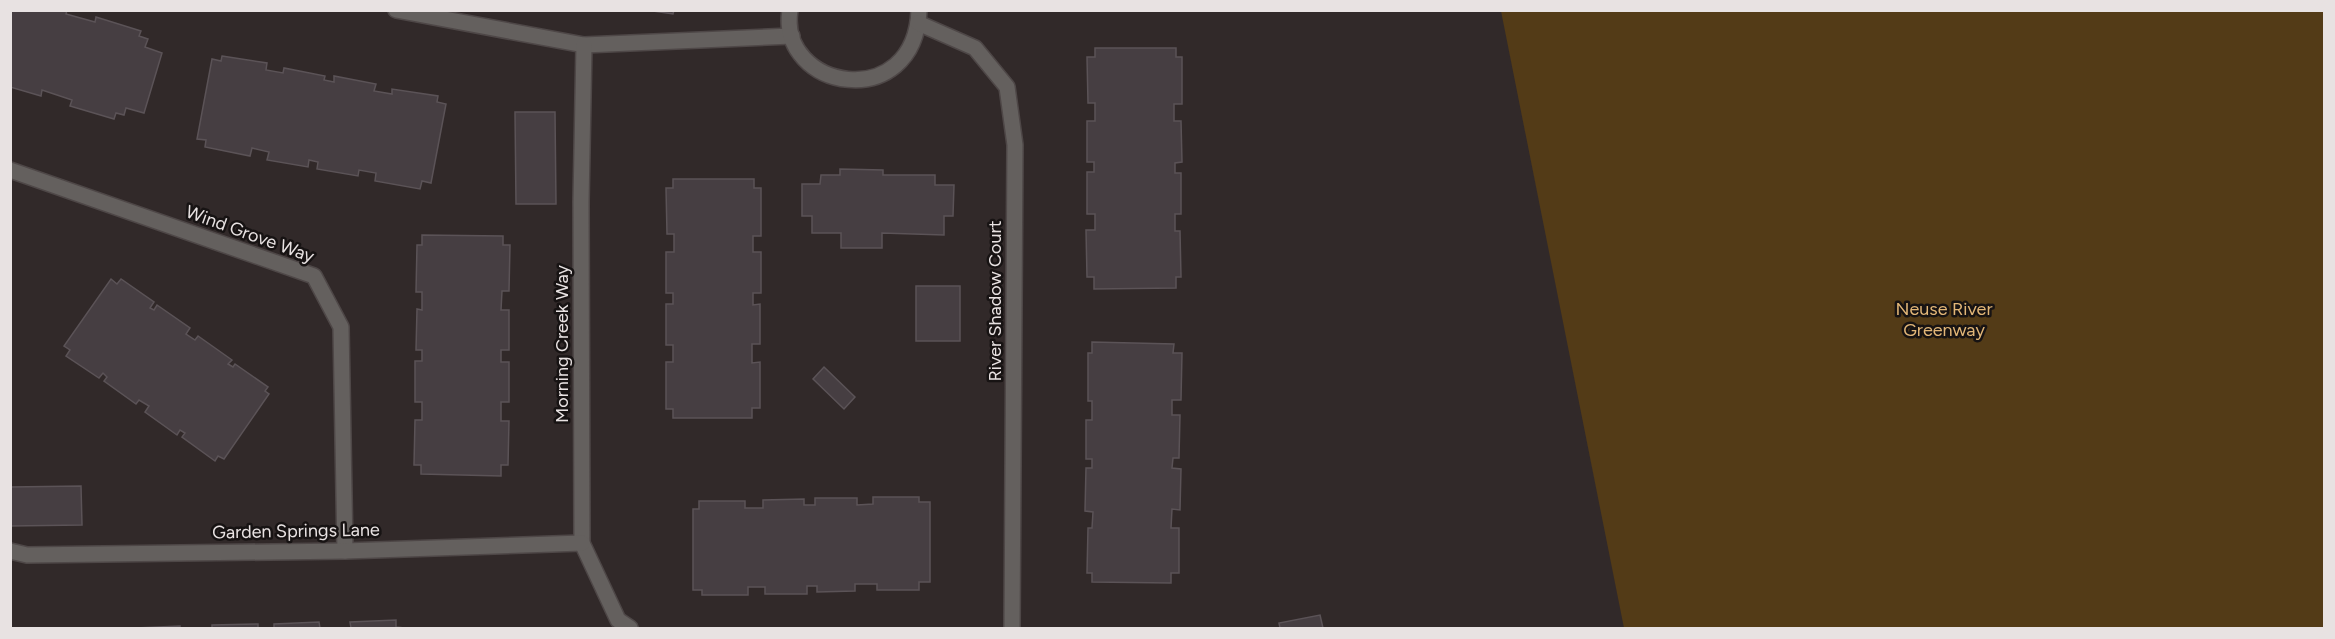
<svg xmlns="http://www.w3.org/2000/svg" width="2335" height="639" viewBox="0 0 2335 639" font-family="Figtree,sans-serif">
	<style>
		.green { fill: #533b17 }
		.building { fill: #463e42; stroke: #5b5357; stroke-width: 1.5 }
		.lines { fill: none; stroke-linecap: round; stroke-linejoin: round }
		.minor-casing { stroke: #4e4747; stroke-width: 18 }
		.minor { stroke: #64605e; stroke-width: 15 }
		.labels { text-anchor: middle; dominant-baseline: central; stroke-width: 5; stroke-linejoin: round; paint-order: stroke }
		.street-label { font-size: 18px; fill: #e8e2e2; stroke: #171313 }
		.park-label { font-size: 18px; fill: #e2b677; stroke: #171313 }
	</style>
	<rect width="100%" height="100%" fill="#312929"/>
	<!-- green -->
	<path class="green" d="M1501 11H2324V628H1624Z"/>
	<!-- building -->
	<g class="building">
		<path d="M10 10H67L66 14 95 22 96 17 141 31 139 36 148 39 145 47 162 53 144 113 126 108 124 115 116 113 114 119 70 106 72 100 42 90 41 96 10 87Z"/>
		<path d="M646 10H674L673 14Z"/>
		<path d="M1095 48H1176V57H1182V104H1174V121H1181L1182 162 1175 163V173H1181V214H1175V231H1180L1181 277H1176V288L1094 289V277H1087L1086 230H1095V214H1087V172H1094V162H1087V121H1095V103H1088L1087 57H1095Z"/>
		<path d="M222 56 267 63 266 70 283 73 284 68 325 76 324 80 334 82V76L376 84 374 91 392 94V89L438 96 437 102 446 104 431 183 422 181 420 189 375 181 376 173 359 170 358 176 317 169 318 162 309 160 308 167 267 160 269 152 252 148 250 156 205 147 206 140 197 139 212 59 221 61Z"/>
		<path d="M515 112H555L556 204H516Z"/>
		<path d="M840 169 883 170V175H935V185H954L953 216H944V235L882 233V248H841V233H812V216H802V184H820L821 175H840Z"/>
		<path d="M673 179H754V188H761V236H753V252H761V293H753V305L760 304V344H752V363L760 362V408H752V418H673V409H666V362H673V345H666V304H673V293H666V252H674V234H667L666 188H673Z"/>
		<path d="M422 235 503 236V245H510L509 291H502L501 310H509V350H501V362H509V402H501V421H509L508 465H501V476L421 474V465H414L415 420H422V402H415V361H422V350H416L417 309 422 310V292H416L417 245H422Z"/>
		<path d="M111 279 117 284 121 279 154 302 150 308 154 310 157 305 190 328 186 334 195 340 198 336 232 360 228 364 233 367 235 364 268 387 265 391 269 394 224 459 218 456 215 461 182 437 185 433 180 430 177 435 145 412 149 406 139 400 136 404 104 381 107 377 103 373 99 378 66 356 70 350 64 346Z"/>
		<rect x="916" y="286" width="44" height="55"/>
		<path d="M1092 342 1174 344 1173 353H1182L1181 400H1172V415H1180L1179 458H1173L1172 468 1181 469 1180 510 1172 509 1171 528H1179V573H1171V583L1092 582V573H1087L1088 528H1092L1093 512 1085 511 1086 468H1092V459H1086V420H1092V401H1088V353H1092Z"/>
		<path d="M824 367 855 397 844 409 813 379Z"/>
		<path d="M81 486 82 525 10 526V487Z"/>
		<path d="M873 497H919V502H930V582H919V590H877V584H855V591L817 592V586H807V594H765V587H748V595H702V590H693V509H699V501H745V508H763V500L804 499V505H815V498H857V505L873 504Z"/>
		<path d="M1320 615 1323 628H1280L1279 623Z"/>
		<path d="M396 620V627L405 628H351L350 622Z"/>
		<path d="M319 622 320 628H274V624Z"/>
		<path d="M258 624V628H212V625Z"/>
		<path d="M180 626V628H135Z"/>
	</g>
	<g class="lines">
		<defs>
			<g id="minor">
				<path d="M396 10 584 45 792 36"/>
				<path d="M790 10C777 90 915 115 919 10"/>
				<path d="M918 23 975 48 1007 87 1015 145 1012 628"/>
				<path d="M584 45 581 202 582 543 618 620 630 628"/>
				<path d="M10 170 314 276 341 327 345 551"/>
				<path d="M10 551 27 555 345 551 582 543"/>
			</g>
		</defs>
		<!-- minor casing -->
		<use href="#minor" class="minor-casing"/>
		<!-- minor -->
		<use href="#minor" class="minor"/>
	</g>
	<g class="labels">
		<!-- street labels -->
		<g class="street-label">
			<text transform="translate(250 234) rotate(20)">Wind Grove Way</text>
			<text transform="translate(995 301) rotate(-90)">River Shadow Court</text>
			<text transform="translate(562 344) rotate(-90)">Morning Creek Way</text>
			<text transform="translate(296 531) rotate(-1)">Garden Springs Lane</text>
		</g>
		<!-- park labels -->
		<g class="park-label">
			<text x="1944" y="309">Neuse River<tspan x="1944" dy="21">Greenway</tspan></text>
		</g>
	</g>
	<!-- border -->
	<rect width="2335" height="639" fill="none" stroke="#e8e2e2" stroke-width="24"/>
</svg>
